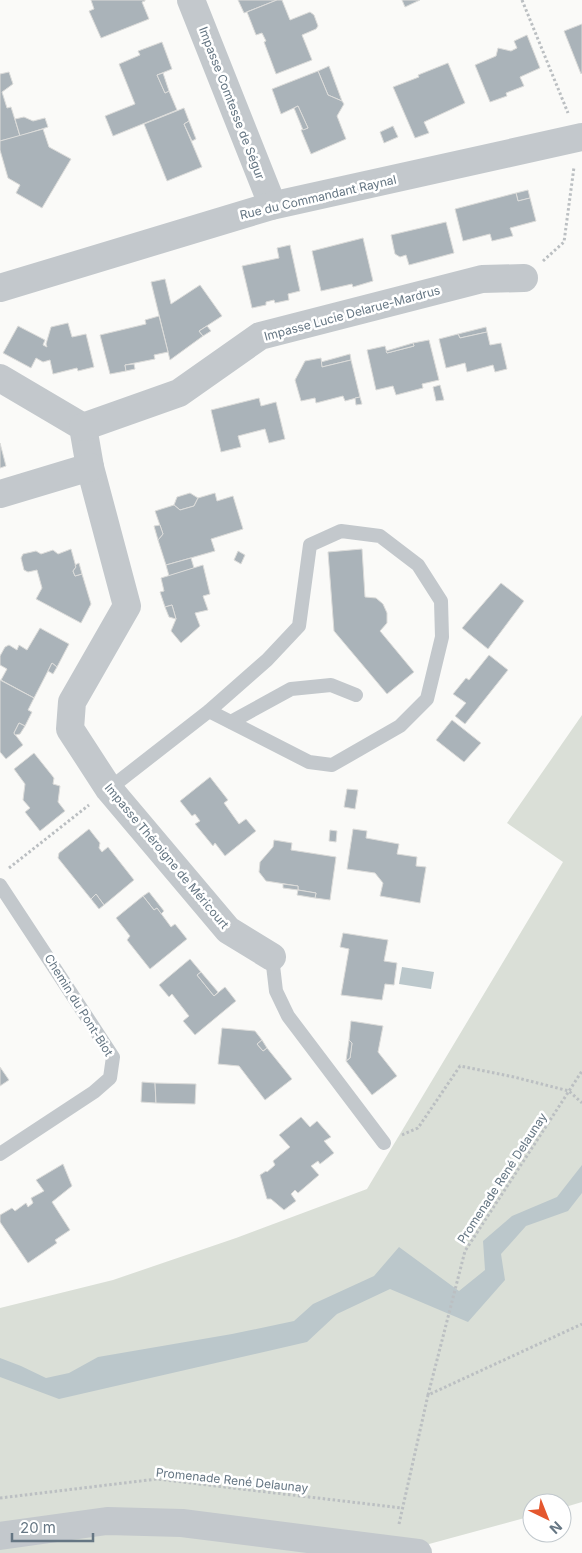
<svg xmlns="http://www.w3.org/2000/svg" width="582" height="1553" viewBox="0 0 582 1553" font-family="Inter,sans-serif">
	<style>
		.green { fill: #dadfd7 }
		.water { fill: #bbc7cb }
		.building { fill: #aab3b9; stroke: #dcdcda }
		.lines { fill: none; stroke-linecap: round; stroke-linejoin: round }
		.path { stroke: #bbbfc2; stroke-width: 3; stroke-dasharray: 2.5 2.5; stroke-linecap: butt }
		.service { stroke: #c3c8cc; stroke-width: 14 }
		.minor { stroke: #c3c8cc; stroke-width: 28 }
		.labels { text-anchor: middle; dominant-baseline: central; stroke-width: 5; stroke-linejoin: round; paint-order: stroke }
		.street-label { font-size: 12px; fill: #657683; stroke: #fff }
	</style>
	<rect width="100%" height="100%" fill="#fafaf8"/>
	<!-- green -->
	<path class="green" d="M582 715V1502L562 1508V1503H532V1516L396 1553H0V1308L113 1280 236 1238 367 1189 563 862 507 823Z"/>
	<!-- water -->
	<g class="water">
		<path d="M402 967 434 972 431 989 399 984Z"/>
		<path d="M582 1165V1193L568 1211 526 1226 501 1254 505 1280 468 1322 390 1289 337 1314 307 1342 59 1399 0 1377V1358L21 1366 46 1378 69 1373 98 1357 232 1334 294 1321 313 1304 374 1276 399 1247 459 1291 485 1270 483 1241 512 1216 557 1197Z"/>
	</g>
	<!-- building -->
	<g class="building">
		<path d="M91 0H145V1L142 2 149 19 101 38 89 11 94 9Z"/>
		<path d="M238 0H277L244 13Z"/>
		<path d="M277 0H282L290 20 310 12 314 15 318 26 316 29 302 35 312 60 276 74 264 42 266 41 262 33 256 35 247 12Z"/>
		<path d="M402 0H420L405 7Z"/>
		<path d="M582 24V73L581 74 564 31Z"/>
		<path d="M527 35 540 68 520 77 524 86 506 93 507 96 490 102 475 65 496 56 498 48 511 51 517 48 514 41Z"/>
		<path d="M162 42 172 69 157 75 165 93 169 91 177 110 113 136 105 116 135 104 119 64 140 55 138 51Z"/>
		<path d="M448 63 465 103 424 122 429 133 415 138 393 87 419 77 418 75Z"/>
		<path d="M329 66 342 101 328 95 318 71Z"/>
		<path d="M318 71 328 95 342 101 344 104 337 116 346 139 311 154 301 130 308 128 298 106 281 114 272 89Z"/>
		<path d="M9 72 13 84 2 92 7 108 11 107 20 136 0 141V74Z"/>
		<path d="M163 73 169 91 165 93 157 75Z"/>
		<path d="M298 106 308 128 303 130 294 108Z"/>
		<path d="M184 108 189 121 184 124 202 167 167 181 144 124Z"/>
		<path d="M24 117 33 121 45 118 48 127 20 136 15 119Z"/>
		<path d="M189 121 196 139 192 141 184 124Z"/>
		<path d="M393 126 398 137 384 143 380 132Z"/>
		<path d="M43 129 49 147 71 159 42 208 16 193 20 185 8 178 0 150V141Z"/>
		<path d="M528 190 530 198 518 201 516 193Z"/>
		<path d="M516 193 518 201 530 198 536 221 510 228 513 236 492 241 490 234 463 241 455 209Z"/>
		<path d="M446 222 454 253 409 265 406 255 400 257 395 254 391 235Z"/>
		<path d="M363 238 373 281 353 287 352 284 321 291 312 251Z"/>
		<path d="M290 245 300 291 288 294 289 300 275 303 274 300 266 302V305L252 308 242 266 279 258 277 248Z"/>
		<path d="M165 279 171 304 200 285 222 316 199 331 203 336 170 360 151 282Z"/>
		<path d="M159 316 168 352 154 355 155 359 125 365 126 371 110 374 100 335 146 324 145 320Z"/>
		<path d="M68 323 72 337 86 334 94 367 78 371 77 368 53 374 50 360 43 362 36 358 31 368 3 353 18 326 45 340 43 345 47 347 46 344 51 327Z"/>
		<path d="M207 326 211 331 203 336 199 331Z"/>
		<path d="M486 327 487 332 460 338 458 334Z"/>
		<path d="M487 332 490 345 501 343 507 369 495 372 493 365 467 372 465 363 446 368 439 339 458 334 460 338Z"/>
		<path d="M429 340 439 380 422 384 423 388 396 395 393 386 376 390 367 350 385 346 387 353 414 346 413 343Z"/>
		<path d="M413 343 414 346 387 353 386 351Z"/>
		<path d="M350 354 351 360 322 367 321 362Z"/>
		<path d="M321 358 322 367 351 360 360 397 345 401 343 396 316 403 315 398 301 401 295 380 305 361Z"/>
		<path d="M134 364 135 369 126 371 125 365Z"/>
		<path d="M440 385 444 400 436 401 433 387Z"/>
		<path d="M360 397 362 404 356 405 355 398Z"/>
		<path d="M259 398 261 406 276 402 285 439 269 443 265 429 238 436 241 447 221 452 211 410Z"/>
		<path d="M0 443 6 466 0 468Z"/>
		<path d="M190 493 198 498 194 506 180 510 174 505 177 497Z"/>
		<path d="M215 493 217 501 233 496 243 529 211 539 215 551 166 565 158 540 163 534 155 511 174 505 180 510 194 506 198 498Z"/>
		<path d="M160 525 163 534 158 540 154 526Z"/>
		<path d="M71 549 76 567 73 571 75 576 82 574 91 604 81 623 36 599 42 588 37 570 28 572 24 570 21 558 23 554 36 551 41 554 53 550 58 554Z"/>
		<path d="M362 549 365 597 376 598 383 604 387 613V623L380 631 414 672 387 694 334 631 328 552Z"/>
		<path d="M238 551 245 555 241 564 234 560Z"/>
		<path d="M191 558 194 568 169 576 166 565Z"/>
		<path d="M79 563 82 574 75 576 73 571 76 567 75 565Z"/>
		<path d="M203 565 210 594 203 596 208 610 195 613 200 626 181 643 171 631 176 619 172 605 165 607 160 592 164 591 161 578Z"/>
		<path d="M501 583 524 601 488 649 462 628Z"/>
		<path d="M172 605 176 619 169 617 165 607Z"/>
		<path d="M40 628 69 644 57 667 52 663 34 698 1 680 7 669 0 665V656L5 647 9 645 17 650 19 645 27 650Z"/>
		<path d="M489 655 508 670 465 724 455 716 466 703 453 694 466 678 469 680Z"/>
		<path d="M52 663 57 667 53 674 48 671Z"/>
		<path d="M0 680 34 698 28 710 32 712 25 726 19 723 14 733 23 745 6 759 0 752Z"/>
		<path d="M452 720 481 743 464 762 436 740Z"/>
		<path d="M19 723 25 726 20 734 15 735 14 733Z"/>
		<path d="M34 753 54 778 53 784 60 786 58 802 65 811 40 831 25 812 30 808 23 800 25 784 14 769Z"/>
		<path d="M210 777 228 800 224 803 239 824 246 819 256 831 225 856 215 843 213 846 195 824 200 821 195 814 192 816 180 801Z"/>
		<path d="M347 789 358 790 355 809 344 807Z"/>
		<path d="M89 829 100 843 99 848 102 852 108 847 134 880 104 905 96 894 91 899 58 858 59 853Z"/>
		<path d="M353 829 367 831 366 838 399 844 397 854 417 857 416 866 426 867 420 903 380 896 383 883 375 873 347 869Z"/>
		<path d="M330 830 337 831 336 842 329 841Z"/>
		<path d="M274 840 292 843 291 850 336 857 330 900 315 898 316 893 298 890V886L266 881 259 872 260 862 273 847Z"/>
		<path d="M283 884 298 886V890L283 888Z"/>
		<path d="M298 890 316 893 315 898 297 895Z"/>
		<path d="M149 892 164 911 161 914 157 908 154 910 143 896Z"/>
		<path d="M96 894 104 905 99 909 91 899Z"/>
		<path d="M143 896 154 910 157 908 171 927 175 924 187 939 150 969 127 940 130 936 116 918Z"/>
		<path d="M343 933 388 940 384 961 397 963 394 985 385 984 382 1000 341 995 349 949 340 947Z"/>
		<path d="M190 959 201 972 197 975 214 996 225 987 236 1001 195 1035 183 1021 189 1016 172 994 169 997 159 985Z"/>
		<path d="M201 972 218 992 214 996 197 975Z"/>
		<path d="M351 1021 383 1026 378 1052 397 1076 372 1095 346 1061 350 1058 352 1043 349 1040Z"/>
		<path d="M222 1028 255 1031 262 1040 257 1044 263 1051 267 1048 292 1079 265 1100 239 1066 218 1064Z"/>
		<path d="M262 1040 267 1048 263 1051 257 1044Z"/>
		<path d="M349 1040 352 1043 350 1058 346 1061Z"/>
		<path d="M0 1067 9 1080 0 1086Z"/>
		<path d="M142 1082 155 1083 156 1103 141 1102Z"/>
		<path d="M155 1083 196 1084 195 1104 156 1103Z"/>
		<path d="M301 1117 310 1127 317 1121 331 1137 324 1141 334 1153 320 1164 318 1161 311 1166 319 1175 298 1193 295 1190 291 1194 296 1201 284 1210 271 1199H267L260 1175 266 1171 267 1172 275 1165 273 1161 290 1147 279 1135Z"/>
		<path d="M63 1164 72 1186 52 1202 70 1230 55 1240 57 1243 28 1263 0 1222V1215L12 1208 15 1211 26 1203 28 1207 33 1203 31 1198 44 1191 36 1180Z"/>
	</g>
	<g class="lines">
		<!-- path -->
		<g class="path">
			<path d="M522 0 568 113"/>
			<path d="M543 261 564 242 574 167"/>
			<path d="M9 868 89 805"/>
			<path d="M402 1135 418 1128 460 1066 514 1077 569 1091 582 1103"/>
			<path d="M428 1395 465 1251 582 1071"/>
			<path d="M0 1498 157 1479 402 1508"/>
			<path d="M399 1524 428 1395 582 1324"/>
		</g>
		<!-- service -->
		<g class="service">
			<path d="M231 722 291 689 331 685 356 695"/>
			<path d="M109 789 209 711 267 660 299 626 310 545 341 531 380 536 418 565 441 601 442 637 427 699 400 726 332 765 309 762 209 711"/>
			<path d="M0 885 113 1057 110 1078 94 1092 0 1154"/>
			<path d="M272 957 276 991 288 1016 384 1143"/>
		</g>
		<!-- minor -->
		<g class="minor">
			<path d="M191 0 268 194 271 206"/>
			<path d="M0 288 271 206 582 137"/>
			<path d="M0 378 83 427 90 467 127 606 72 702 70 729 109 789 228 930 272 957"/>
			<path d="M83 427 179 393 260 336 482 279 524 278"/>
			<path d="M0 494 90 467"/>
			<path d="M0 1536 107 1521 182 1523 418 1553"/>
		</g>
	</g>
	<g class="labels">
		<!-- street labels -->
		<g class="street-label">
			<text transform="translate(232 103) rotate(69)">Impasse Comtesse de Ségur</text>
			<text transform="translate(318 197) rotate(-13)">Rue du Commandant Raynal</text>
			<text transform="translate(352 313) rotate(-15)">Impasse Lucie Delarue-Mardrus</text>
			<text transform="translate(167 856) rotate(50)">Impasse Théroigne de Méricourt</text>
			<text transform="translate(79 1005) rotate(58)">Chemin du Pont-Biot</text>
			<text transform="translate(502 1178) rotate(-57)">Promenade René Delaunay</text>
			<text transform="translate(232 1480) rotate(6)">Promenade René Delaunay</text>
		</g>
	</g>
	<!-- north arrow -->
	<g transform="translate(547 1518) rotate(137)"><circle r="24" fill="#ffffff" stroke="#c1c8cd"/>
	<path d="M0-4L9 19L0 12L-9 19Z" fill="#e4572e"/>
	<text y="-8" font-size="14" font-weight="bold" text-anchor="middle" fill="#657683">N</text>
	</g>
	<!-- scale -->
	<path d="M12 1533v8h81v-8" fill="none" stroke="#657683" stroke-width="2.5"/>
	<text x="20" y="1533" font-size="15" fill="#657683" stroke="#ffffff" stroke-width="4" paint-order="stroke">20 m</text>
</svg>
